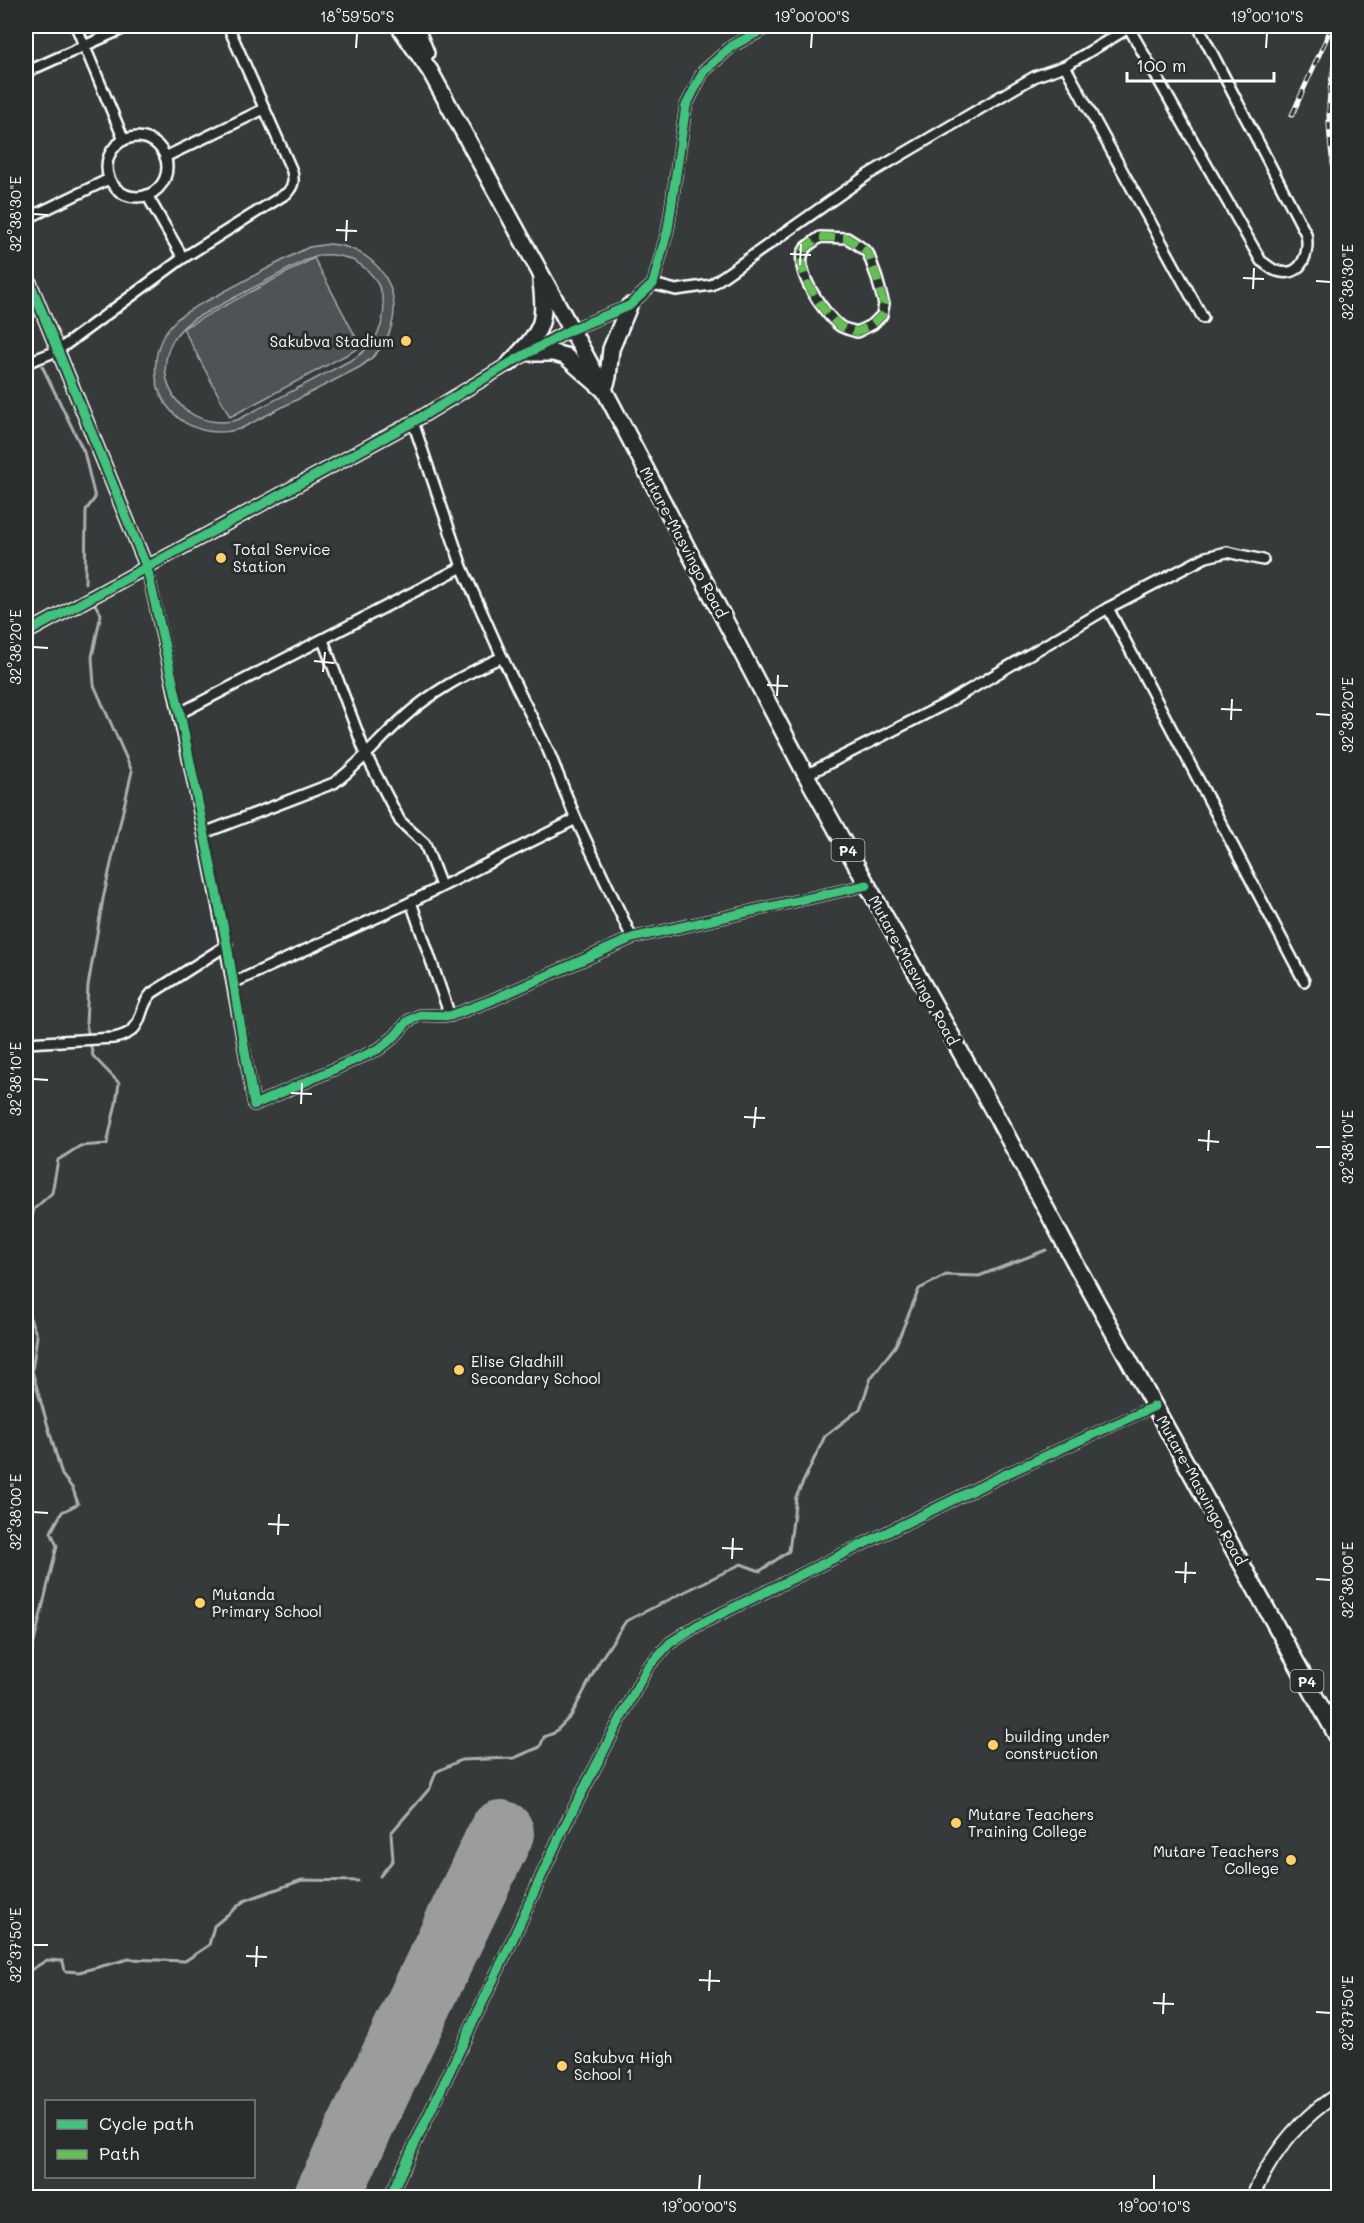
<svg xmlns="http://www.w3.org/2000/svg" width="1364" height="2223" viewBox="0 0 1364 2223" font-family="Mali,sans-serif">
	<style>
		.green { fill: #505354; stroke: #a8a9aa; stroke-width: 1.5; fill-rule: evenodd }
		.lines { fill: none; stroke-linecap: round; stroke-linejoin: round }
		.stream { stroke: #adaeaf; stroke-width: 3 }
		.runway { stroke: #9b9c9d; stroke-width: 66 }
		.minor-casing { stroke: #fff; stroke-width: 14 }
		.tertiary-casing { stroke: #fff; stroke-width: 16 }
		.trunk-casing { stroke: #fff; stroke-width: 20 }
		.minor { stroke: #2a2d2e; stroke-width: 9 }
		.tertiary { stroke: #2a2d2e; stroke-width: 12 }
		.trunk { stroke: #2a2d2e; stroke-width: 15 }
		.rail-casing { stroke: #fff; stroke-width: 5 }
		.rail { stroke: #2a2d2e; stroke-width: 3; stroke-dasharray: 9; stroke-linecap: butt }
		.quiet { stroke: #63c152; stroke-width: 8; stroke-dasharray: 15 8; stroke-linecap: butt }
		.cycleway-casing { stroke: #2a2d2e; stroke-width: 13 }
		.cycleway { stroke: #40c37c; stroke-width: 9 }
		.ticks { fill: none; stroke: #fff; stroke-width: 2 }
		.poi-dot { fill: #ffd166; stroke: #2a2d2e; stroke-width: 2 }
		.labels { text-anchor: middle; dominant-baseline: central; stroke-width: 6; stroke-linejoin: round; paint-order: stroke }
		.shield { fill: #2a2d2e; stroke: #bfc0c0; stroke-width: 1.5 }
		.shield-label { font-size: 14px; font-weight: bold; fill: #fff }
		.poi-label { font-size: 15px; fill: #fff; stroke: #2a2d2e; text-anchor: start }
		.street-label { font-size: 15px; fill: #fff; stroke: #2a2d2e }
		.neatline { fill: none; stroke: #fff; stroke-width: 2 }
		.ticks-label { font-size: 15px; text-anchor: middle; fill: #fff }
	</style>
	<rect width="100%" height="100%" fill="#373a3b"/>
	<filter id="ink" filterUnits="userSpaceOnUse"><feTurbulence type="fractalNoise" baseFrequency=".0167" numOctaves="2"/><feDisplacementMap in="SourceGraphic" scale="12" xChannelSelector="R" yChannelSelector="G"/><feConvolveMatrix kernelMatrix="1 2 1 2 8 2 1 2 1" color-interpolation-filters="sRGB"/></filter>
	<g filter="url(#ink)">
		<!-- green -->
		<g class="green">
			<path d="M330 244C399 251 417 330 360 367L240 429C215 436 190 431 172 412 149 387 150 345 175 321 187 309 204 303 218 295 245 280 272 266 299 252L309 247ZM321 255C384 251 407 324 355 358L237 420C171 435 138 355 194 319L304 261Z"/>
			<path d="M314 258 361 347 230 417 183 328Z"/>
		</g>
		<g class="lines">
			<!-- stream -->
			<g class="stream">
				<path d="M26 333 31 343"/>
				<path d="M42 366 84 452 95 498 86 510 85 583"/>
				<path d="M26 1239 34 1209 52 1193 58 1160 80 1146 107 1144 116 1103 119 1083 93 1056 86 1023 88 986 103 899 132 771 94 685 92 657 101 614 94 603"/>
				<path d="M26 1308 37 1336 32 1371 62 1475 73 1489 78 1504 62 1512 51 1532 57 1546 31 1655 26 1657"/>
				<path d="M380 1876 393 1860 391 1833 430 1788 436 1772 461 1760 514 1758 540 1747 544 1737 554 1733 571 1716 599 1662 626 1621 741 1564 760 1571 789 1551 796 1497 825 1436 860 1409 871 1378 896 1345 919 1289 946 1275 979 1276 1046 1250"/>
				<path d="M26 1973 47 1960 63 1961 65 1971 79 1972 129 1959 185 1961 209 1945 214 1926 244 1901 302 1880 358 1881"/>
			</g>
			<!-- runway -->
			<path class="runway" d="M326 2198 501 1833"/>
			<defs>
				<g id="minor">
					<path d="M76 26 124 140"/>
					<path d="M1129 28 1261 261C1266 264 1272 270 1277 271 1302 279 1310 252 1306 234L1198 26"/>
					<path d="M1065 66 1203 318"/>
					<path d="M26 72 129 26"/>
					<circle cx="137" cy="167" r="30"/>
					<path d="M165 157 264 109"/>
					<path d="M147 195 183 258"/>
					<path d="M26 219 109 179"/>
					<path d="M820 237 847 238 858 245 868 253 876 275 884 304 882 315 873 324 857 332C851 330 844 329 840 326 824 314 791 268 805 249 808 245 815 241 820 237Z"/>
					<path d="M653 284 676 290 711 285 869 174 1015 88 1036 76 1065 66 1132 26"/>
					<path d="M570 330 629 306 653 284 668 229 686 106 703 72 732 46 770 26"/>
					<path d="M26 363 57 351 183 258 287 193C294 185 294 181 292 171L228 26"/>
					<path d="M413 422 462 567 502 657 548 750 576 819 632 938"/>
					<path d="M147 568C187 746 223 925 254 1105L379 1049 394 1037 408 1021 420 1015 450 1016 490 1001 632 938 867 885"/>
					<path d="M1108 608 1304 981"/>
					<path d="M323 640 366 755 400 821 425 844 441 886"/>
					<path d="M180 713 462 567"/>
					<path d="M806 775 947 703 1108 608 1206 557 1227 552 1263 560"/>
					<path d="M204 833 334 783C359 765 378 741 401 720 431 692 465 674 502 657"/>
					<path d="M411 902 450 1016"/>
					<path d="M233 983 411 902 576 819"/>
					<path d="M26 1043 114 1038C148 1031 135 1010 152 993L227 945"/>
					<path d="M389 2198 511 1943 561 1833 647 1668 670 1643 698 1625 1006 1474 1155 1406"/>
				</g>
				<g id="tertiary">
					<path d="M26 273 147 568"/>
					<path d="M26 633 413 422 510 363 570 330"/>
					<path d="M1252 2198C1271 2154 1298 2119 1338 2094"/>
				</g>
				<g id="trunk">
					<path d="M399 26 430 71 600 382 806 775 999 1121 1074 1261 1338 1738"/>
					<path d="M415 26 426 53"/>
					<path d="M530 353H553L565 356 604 390 608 377 611 349 629 306"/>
					<path d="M510 363C540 331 547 328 541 282"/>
				</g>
			</defs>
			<!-- minor casing -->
			<use href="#minor" class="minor-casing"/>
			<!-- tertiary casing -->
			<use href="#tertiary" class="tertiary-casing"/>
			<!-- trunk casing -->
			<use href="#trunk" class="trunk-casing"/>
			<!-- minor -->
			<use href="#minor" class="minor"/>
			<!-- tertiary -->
			<use href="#tertiary" class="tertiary"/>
			<!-- trunk -->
			<use href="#trunk" class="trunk"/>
			<defs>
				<g id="rail">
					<path d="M1338 51C1323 98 1329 147 1338 194"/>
					<path d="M1292 115 1332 26"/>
				</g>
			</defs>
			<!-- rail casing -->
			<use href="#rail" class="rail-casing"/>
			<!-- rail -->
			<use href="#rail" class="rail"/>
			<!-- quiet -->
			<path class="quiet" d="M820 237 847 238 858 245 868 253 876 275 884 304 882 315 873 324 857 332C851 330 844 329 840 326 824 314 791 268 805 249 808 245 815 241 820 237Z"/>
			<defs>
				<g id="cycleway">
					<path d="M26 273 147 568 180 713 227 945 254 1105 379 1049 394 1037 408 1021 420 1015 450 1016 490 1001 632 938 867 885"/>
					<path d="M26 633 413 422 510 363 570 330 629 306 653 284 668 229 686 106 703 72 732 46 770 26"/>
					<path d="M389 2198 511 1943 561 1833 647 1668 670 1643 698 1625 1006 1474 1155 1406"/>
				</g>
			</defs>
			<!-- cycleway casing -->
			<use href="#cycleway" class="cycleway-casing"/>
			<!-- cycleway -->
			<use href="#cycleway" class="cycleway"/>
		</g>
	</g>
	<!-- ticks -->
	<path class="ticks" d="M356 48 357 33M811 48 812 33M1266 48 1267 33M33 214 48 215M336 230 357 231M346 241 347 220M790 254 811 255M800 265 801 244M1243 278 1264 279M1316 281 1331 282M1253 289 1254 268M33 647 48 648M314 661 334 663M323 672 325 652M767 685 788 686M777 696 778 675M1221 709 1242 710M1316 714 1331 715M1231 720 1232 699M33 1079 48 1080M291 1093 312 1094M301 1104 302 1083M744 1117 765 1118M754 1128 756 1107M1198 1140 1219 1142M1316 1147H1331M1208 1151 1209 1130M33 1512 48 1513M268 1524 289 1525M278 1535 279 1514M722 1548 743 1549M732 1559 733 1538M1175 1572 1196 1573M1316 1579 1331 1580M1185 1583 1186 1562M33 1945H48M246 1956 267 1957M256 1967 257 1946M699 1980 720 1981M709 1991 710 1970M1153 2003 1174 2004M1316 2012 1331 2013M1163 2014 1164 1993M699 2190 700 2175M1154 2190V2175"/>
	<!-- markers -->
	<g class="poi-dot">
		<circle cx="406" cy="341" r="6"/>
		<circle cx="221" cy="558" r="6"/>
		<circle cx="459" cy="1370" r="6"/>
		<circle cx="200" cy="1603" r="6"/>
		<circle cx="993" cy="1745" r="6"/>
		<circle cx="956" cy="1823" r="6"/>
		<circle cx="1291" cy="1860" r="6"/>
		<circle cx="562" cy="2066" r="6"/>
	</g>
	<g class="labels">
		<!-- shield labels -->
		<g class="shield">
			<rect x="831.5" y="839" width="33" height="22" rx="4.5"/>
			<rect x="1290.5" y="1670" width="33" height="22" rx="4.5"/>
		</g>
		<g class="shield-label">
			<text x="848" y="850">P4</text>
			<text x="1307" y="1681">P4</text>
		</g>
		<!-- poi labels -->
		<g class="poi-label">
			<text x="394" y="341" text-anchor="end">Sakubva Stadium</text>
			<text x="233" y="549">Total Service<tspan x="233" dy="17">Station</tspan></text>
			<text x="471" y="1361">Elise Gladhill<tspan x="471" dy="17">Secondary School</tspan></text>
			<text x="212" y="1594">Mutanda<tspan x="212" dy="17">Primary School</tspan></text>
			<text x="1005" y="1736">building under<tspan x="1005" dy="17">construction</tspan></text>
			<text x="968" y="1814">Mutare Teachers<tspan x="968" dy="17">Training College</tspan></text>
			<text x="1279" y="1851" text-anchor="end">Mutare Teachers<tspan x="1279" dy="17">College</tspan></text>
			<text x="574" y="2057">Sakubva High<tspan x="574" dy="17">School 1</tspan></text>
		</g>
		<!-- street labels -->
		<g class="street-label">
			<text transform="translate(684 542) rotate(62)">Mutare-Masvingo Road</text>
			<text transform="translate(914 970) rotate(61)">Mutare-Masvingo Road</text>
			<text transform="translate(1202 1490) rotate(61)">Mutare-Masvingo Road</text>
		</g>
	</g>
	<!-- margin -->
	<rect width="1364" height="2223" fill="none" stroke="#2a2d2e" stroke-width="66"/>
	<!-- legend -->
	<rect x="45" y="2100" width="210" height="78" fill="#2a2d2e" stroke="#7f8182" stroke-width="1.5"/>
	<rect x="57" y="2120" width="30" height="9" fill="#40c37c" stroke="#7f8182" stroke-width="1.5"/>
	<text x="99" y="2130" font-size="18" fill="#ffffff">Cycle path</text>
	<rect x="57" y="2150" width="30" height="9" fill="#63c152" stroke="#7f8182" stroke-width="1.5"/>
	<text x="99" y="2160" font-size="18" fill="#ffffff">Path</text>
	<!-- scale -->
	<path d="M1127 72v9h147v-9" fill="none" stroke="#ffffff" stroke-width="3"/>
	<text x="1136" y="72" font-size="18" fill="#ffffff" stroke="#2a2d2e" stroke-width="4.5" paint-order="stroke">100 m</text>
	<rect x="33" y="33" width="1298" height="2157" class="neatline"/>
	<g class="ticks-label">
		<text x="357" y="22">18°59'50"S</text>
		<text x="812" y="22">19°00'00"S</text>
		<text x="1267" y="22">19°00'10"S</text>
		<text transform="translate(16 214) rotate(-90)" y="5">32°38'30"E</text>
		<text transform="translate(1348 282) rotate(-90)" y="5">32°38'30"E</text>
		<text transform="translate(16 647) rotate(-90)" y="5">32°38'20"E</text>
		<text transform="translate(1348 715) rotate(-90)" y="5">32°38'20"E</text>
		<text transform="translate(16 1079) rotate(-90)" y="5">32°38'10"E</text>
		<text transform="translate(1348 1147) rotate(-90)" y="5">32°38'10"E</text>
		<text transform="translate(16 1512) rotate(-90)" y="5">32°38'00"E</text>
		<text transform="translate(1348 1580) rotate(-90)" y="5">32°38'00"E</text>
		<text transform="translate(16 1945) rotate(-90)" y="5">32°37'50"E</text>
		<text transform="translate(1348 2013) rotate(-90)" y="5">32°37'50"E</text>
		<text x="699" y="2212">19°00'00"S</text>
		<text x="1154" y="2212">19°00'10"S</text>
	</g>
</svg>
